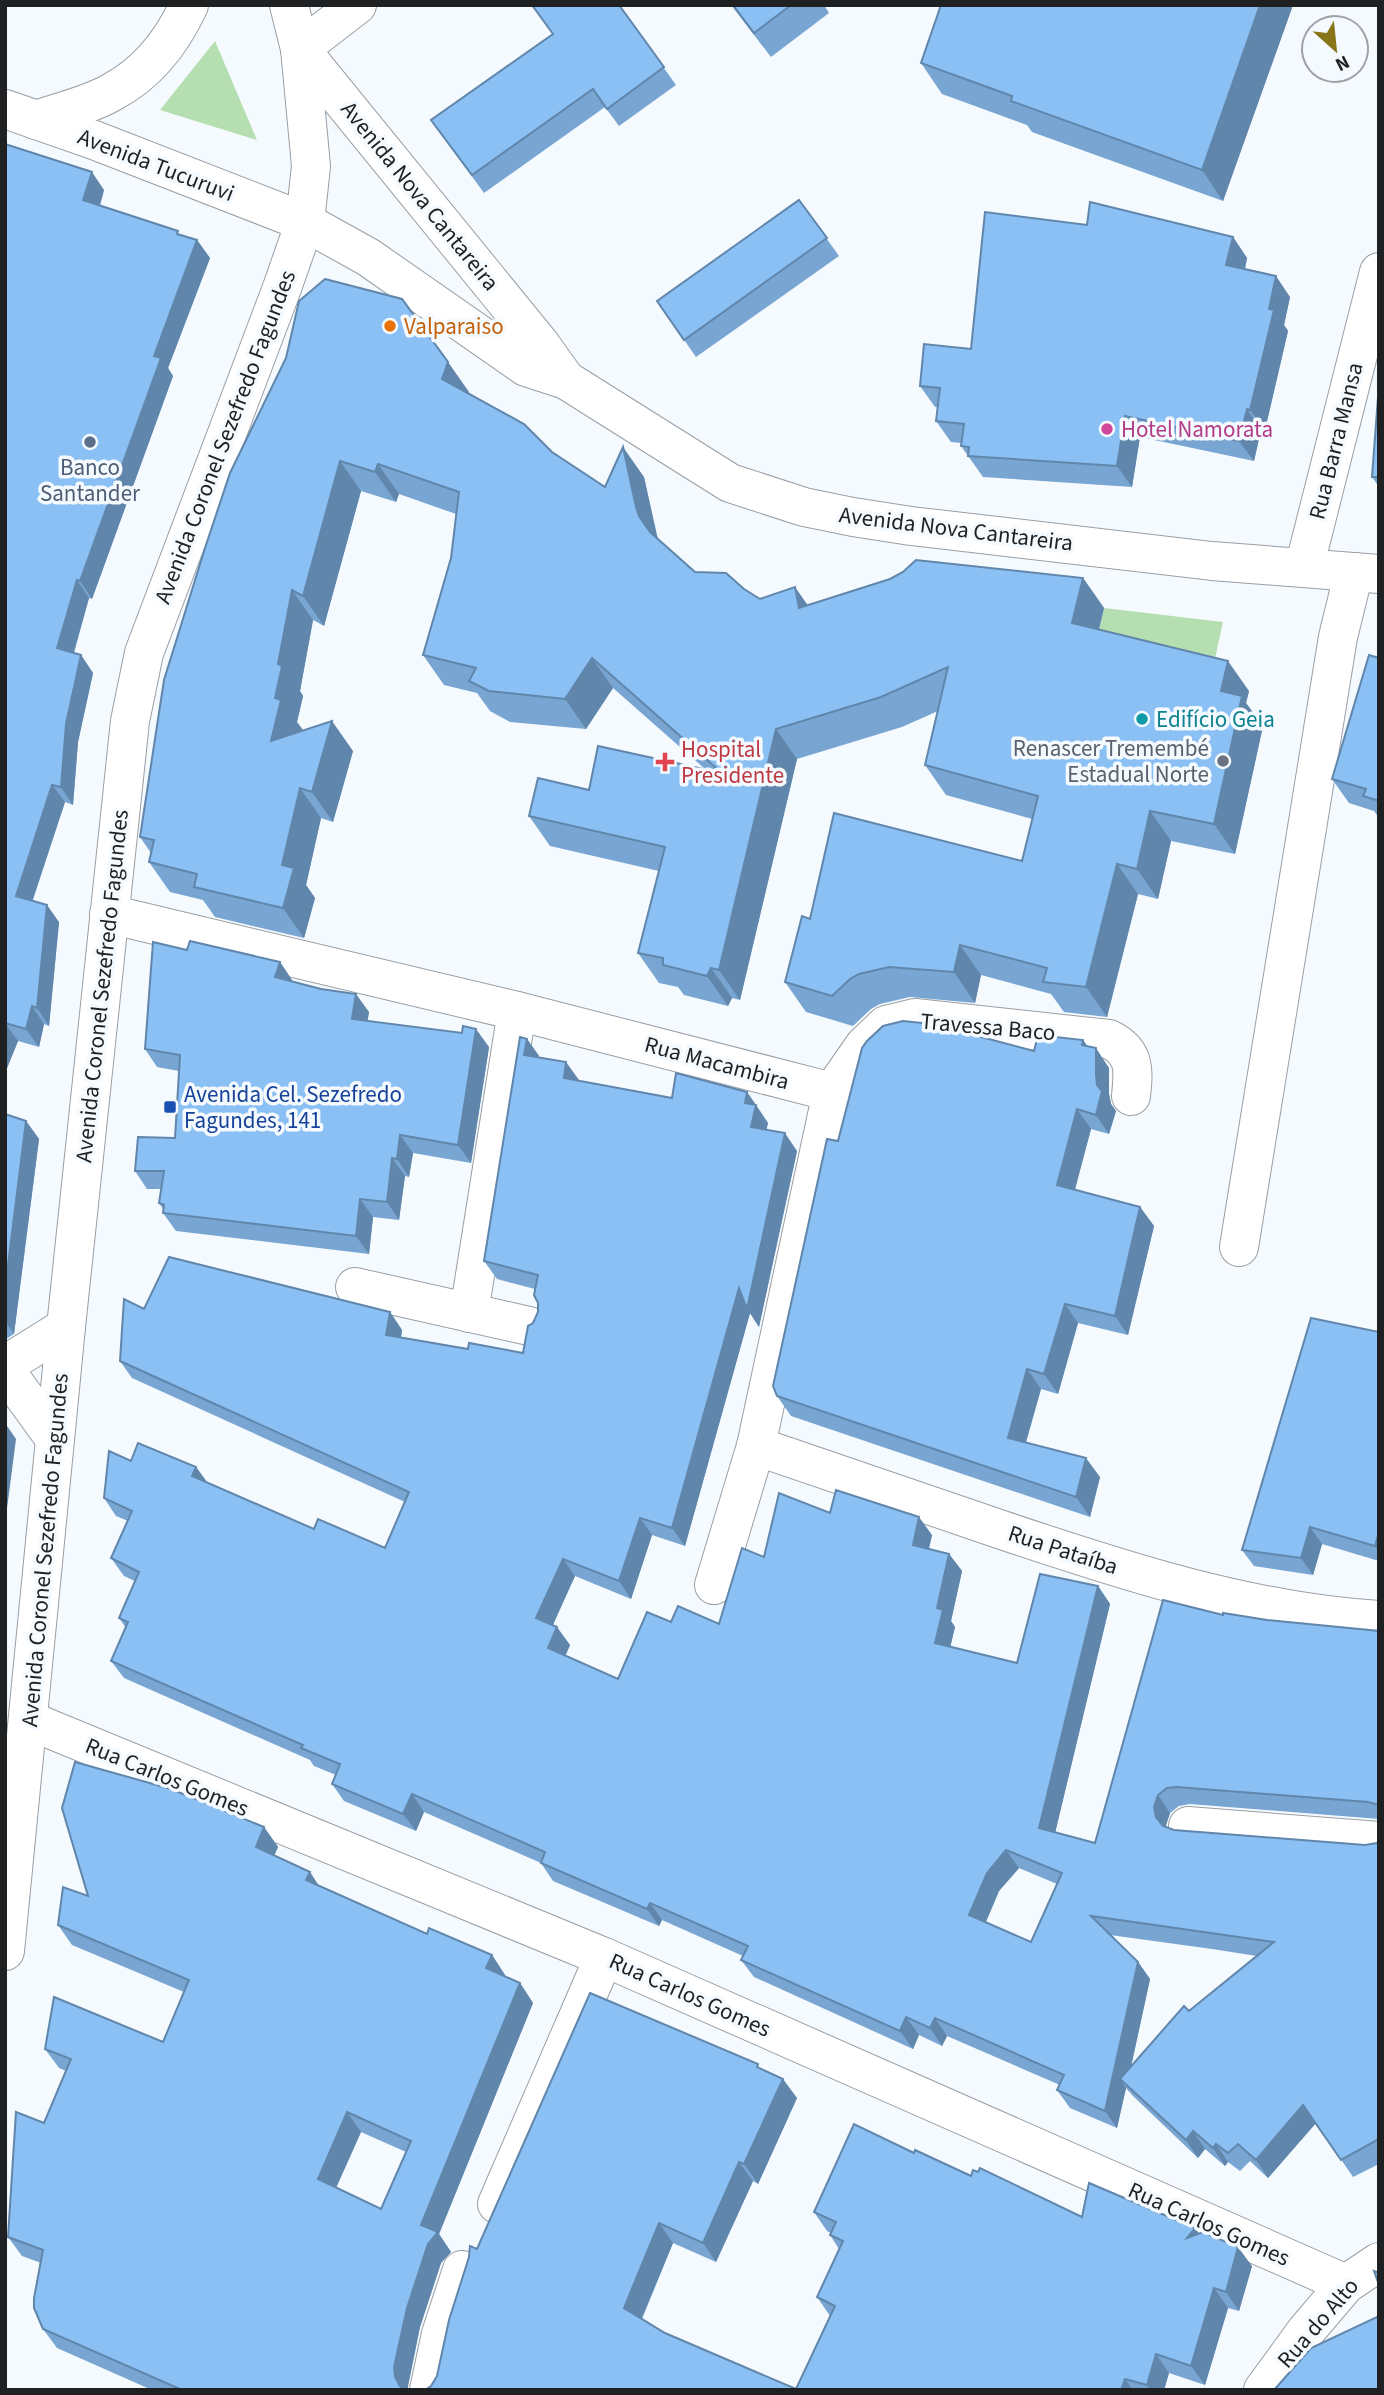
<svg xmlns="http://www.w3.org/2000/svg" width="1384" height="2395" viewBox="0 0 1384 2395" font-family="'Source Sans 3',sans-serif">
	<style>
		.green { fill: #b5deb1 }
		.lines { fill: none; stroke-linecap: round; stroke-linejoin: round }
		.minor-casing { stroke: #999fa4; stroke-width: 40 }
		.major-casing { stroke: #999fa4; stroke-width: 40 }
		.minor { stroke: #fff; stroke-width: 38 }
		.major { stroke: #fff; stroke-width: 38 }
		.wall { fill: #78a5d2; fill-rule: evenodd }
		.shaded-wall { fill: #6186ab }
		.building { fill: #8bc0f4; stroke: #6186ab; stroke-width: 2; fill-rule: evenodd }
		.food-dot { fill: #e8710a; stroke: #f5faff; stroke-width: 2.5 }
		.hotel-dot { fill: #d1479c; stroke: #f5faff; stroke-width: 2.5 }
		.service-dot { fill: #5c6f8a; stroke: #f5faff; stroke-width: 2.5 }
		.culture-dot { fill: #0f9aa8; stroke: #f5faff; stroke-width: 2.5 }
		.worship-dot { fill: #6b7280; stroke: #f5faff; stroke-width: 2.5 }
		.health-dot { fill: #e0444e; stroke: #f5faff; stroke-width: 2.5 }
		.transit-dot { fill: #1a4fb4; stroke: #f5faff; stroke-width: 2.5 }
		.labels { text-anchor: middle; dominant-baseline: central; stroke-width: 7; stroke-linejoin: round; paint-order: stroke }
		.street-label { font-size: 23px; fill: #1e2022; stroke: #f5faff }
		.food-label { font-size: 23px; fill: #c56008; stroke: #f5faff; text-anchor: start }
		.hotel-label { font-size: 23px; fill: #b23c85; stroke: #f5faff; text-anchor: start }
		.service-label { font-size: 23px; fill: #4e5e75; stroke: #f5faff }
		.culture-label { font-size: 23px; fill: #0d838f; stroke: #f5faff; text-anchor: start }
		.worship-label { font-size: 23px; fill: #5b616d; stroke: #f5faff; text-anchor: end }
		.health-label { font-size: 23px; fill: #be3a42; stroke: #f5faff; text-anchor: start }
		.transit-label { font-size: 23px; fill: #164399; stroke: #f5faff; text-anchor: start }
	</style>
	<rect width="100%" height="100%" fill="#f5faff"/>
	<!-- green -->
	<g class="green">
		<path d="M215 41 257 140 160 110Z"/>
		<path d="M1104 608 1223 622 1210 681 1093 654Z"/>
	</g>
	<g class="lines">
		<defs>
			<g id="minor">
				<path d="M300 49 357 5"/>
				<path d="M1304 568 1379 272"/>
				<path d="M109 914 517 1011 832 1092 756 1446 714 1585"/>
				<path d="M832 1092 864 1046 886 1025 915 1018 1109 1039C1135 1052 1134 1069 1131 1096"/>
				<path d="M1239 1247 1338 637 1354 572"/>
				<path d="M355 1287 529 1326"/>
				<path d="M469 1313 517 1011"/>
				<path d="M756 1446C838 1474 920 1502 1002 1530 1124 1571 1250 1612 1379 1620"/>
				<path d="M28 1720 604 1957 1346 2284"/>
				<path d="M1188 1826 1379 1841"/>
				<path d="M497 2204 604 1957"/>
				<path d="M429 2390 441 2334 462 2270"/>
				<path d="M1263 2390 1306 2331 1346 2284 1379 2262"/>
			</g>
			<g id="major">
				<path d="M289 5 300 49 541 345 566 380"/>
				<path d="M5 109 94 140 305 222 368 257 526 367 566 380 730 483 804 507 853 517 911 526 1212 561 1379 574"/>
				<path d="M36 120C61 111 90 105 112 92 148 73 172 42 189 5"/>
				<path d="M5 1365 66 1327"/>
				<path d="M5 1370 55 1439"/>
				<path d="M5 1951 66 1327 130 721 144 653 282 288 305 222 311 166 300 49"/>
			</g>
		</defs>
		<!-- minor casing -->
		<use href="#minor" class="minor-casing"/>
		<!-- major casing -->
		<use href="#major" class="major-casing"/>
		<!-- minor -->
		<use href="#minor" class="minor"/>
		<!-- major -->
		<use href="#major" class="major"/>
	</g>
	<!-- wall -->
	<g class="wall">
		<path d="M619 5 676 85 619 126 605 107 484 193 431 120Z"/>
		<path d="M731 5H824L829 13 771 57Z"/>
		<path d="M941 5H1293L1223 201 1032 132 1027 125 942 94 921 63Z"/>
		<path d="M5 144 104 190 100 206 197 240 210 258 168 368 173 376 92 599 89 598 74 653 81 655 93 673 78 742 73 805 65 802 33 900 59 922 49 1026 44 1024 39 1047 18 1041 5 1073Z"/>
		<path d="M799 200 839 256 696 357 657 301Z"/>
		<path d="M1087 225 1233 237 1247 258 1245 270 1290 297 1284 325 1288 331 1265 430H1261L1254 461 1140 437 1132 487 983 477 961 446 962 443 951 442 936 421 938 407H935L920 386 971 349Z"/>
		<path d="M469 392V394L552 452 605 487 644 477 658 539 695 572 744 589 760 599 808 605 1083 578 1104 608 1099 630 1249 691 1246 703 1263 726 1235 854 1171 841 1158 899 1138 894 1107 1017 1064 1012 1051 994 981 975 975 1003 910 997 880 1004 871 1009 853 1026 806 1012 785 982 810 919 1022 861 1032 819 946 795 925 765 938 711 902 727 797 759 740 1000 732 998 728 1006 684 995 678 987 659 983 638 953 659 871 550 846 529 816 589 790 705 769 613 688 586 729 510 722 490 711 477 693 444 685 423 655 451 558 456 514 399 494 396 502 361 491 324 626 313 620 300 691 303 696 297 722 302 730 353 751 333 822 321 818 306 885 315 898 304 938 215 917 203 900 170 892 149 862 151 853 140 837 230 473Z"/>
		<path d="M1379 397V487L1372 477Z"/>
		<path d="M1379 658V818L1374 811 1349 803 1332 779Z"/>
		<path d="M187 950 280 962 292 980V982L369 1012 367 1021 489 1047 471 1163 413 1153 409 1177 405 1176 399 1220 373 1217 369 1254 176 1231 163 1213 164 1210 159 1203 161 1189H147L135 1171 175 1138 179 1071 157 1067 145 1049Z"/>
		<path d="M954 1029 1034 1051 1083 1040 1087 1046 1109 1068V1094L1111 1104 1116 1111 1109 1134 1091 1129 1074 1190 1140 1207 1154 1226 1128 1335 1078 1323 1058 1394 1041 1389 1026 1443 1100 1477 1090 1517 791 1416 777 1396Z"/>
		<path d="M527 1039 539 1056V1058L579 1081 672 1098 747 1092 768 1123 766 1130 797 1151 759 1327 750 1313 685 1546 652 1535 631 1599 575 1576 553 1625 570 1645 565 1656 618 1679 671 1622 719 1624 764 1557 830 1513 932 1535 929 1549 949 1554 962 1571 951 1621 955 1627 950 1647 1017 1663 1098 1586 1110 1604 1055 1832 1095 1843 1223 1615 1379 1631V1819L1190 1804 1179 1806 1170 1813 1166 1825 1167 1827 1174 1830 1365 1845 1377 1843 1379 1841V2164L1353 2177 1316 2123 1268 2178 1250 2161 1240 2171 1228 2162 1225 2166 1205 2149 1198 2158 1133 2096 1126 2088 1117 2128 1070 2108 1057 2090 1060 2085 947 2036 942 2046 919 2035 913 2049 754 1977 741 1960 743 1956 662 1920 659 1926 553 1881 541 1863 424 1812 416 1831 344 1801 332 1784 336 1775 314 1766 310 1760 124 1678 111 1661 126 1628 119 1618 135 1581 124 1576 111 1558 128 1521 116 1516 104 1498 131 1461 196 1467 207 1482 314 1529 385 1548 405 1502 132 1378 120 1361 144 1309 390 1312 402 1330 401 1337 468 1349 523 1353 533 1323 538 1312V1303L535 1289 497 1279 484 1261ZM1019 1868 1057 1884 1031 1942 986 1922 999 1891ZM1110 1935 1212 1949 1257 1956 1189 2011 1131 2067 1150 1979 1138 1962Z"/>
		<path d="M5 1114 26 1121 39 1139 14 1334 6 1339Z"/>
		<path d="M1379 1332V1561L1322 1544 1313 1575 1254 1566 1242 1550Z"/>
		<path d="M264 1827 278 1847 274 1856 319 1886 427 1934 492 1955 505 1975V1977L520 1983 533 2003 439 2234 451 2252 441 2263 420 2327 408 2386V2390H152L57 2348 43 2329 41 2263 22 2256 8 2237 44 2123 66 2071 59 2068 45 2049 163 2042 184 1992 72 1945 58 1925 88 1896ZM361 2132 406 2152 381 2209 336 2188Z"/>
		<path d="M760 2068 797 2098 758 2184 753 2181 716 2262 673 2243 642 2319 665 2333 796 2389 830 2316 817 2297 839 2249 830 2235 831 2233 827 2231 814 2212 914 2153 1082 2217 1199 2233 1252 2266 1239 2311 1228 2308 1205 2385 1169 2373 1164 2390H425L431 2386 437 2376 477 2249Z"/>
	</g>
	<!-- shaded-wall -->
	<g class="shaded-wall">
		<path d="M1260 5H1293L1223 201 1202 170Z"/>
		<path d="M92 172 104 190 96 218 83 200Z"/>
		<path d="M1233 237 1247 258 1241 286 1226 265Z"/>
		<path d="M197 240 210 258 168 368 173 376 92 599 80 581 154 356Z"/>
		<path d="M1276 276 1290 297 1284 325 1288 331 1265 430 1250 410Z"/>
		<path d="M448 362 469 392 463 409 442 379Z"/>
		<path d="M1247 409 1261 430 1254 461 1239 441Z"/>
		<path d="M1125 416 1140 437 1132 487 1117 466Z"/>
		<path d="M623 447 644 477 657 537 660 546 639 516 636 507Z"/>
		<path d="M340 461 361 491 324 626 303 596Z"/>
		<path d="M378 464 399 494 396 502 375 472Z"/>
		<path d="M1083 578 1104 608 1093 653 1072 623Z"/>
		<path d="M77 580 89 598 70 665 57 648Z"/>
		<path d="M795 587 816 617 799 608Z"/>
		<path d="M292 590 313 620 300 691 303 696 297 722 303 730 271 741 278 664Z"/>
		<path d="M81 655 93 673 78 742 73 805 61 787 66 724Z"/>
		<path d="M592 658 613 688 586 729 565 699Z"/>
		<path d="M1228 661 1249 691 1246 703 1263 726 1235 854 1214 824 1221 691Z"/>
		<path d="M332 721 353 751 333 822 312 792Z"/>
		<path d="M776 729 797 759 740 1000 719 970Z"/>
		<path d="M52 785 65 802 28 913 16 896Z"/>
		<path d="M300 788 321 818 306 885 315 898 304 938 283 908 282 865Z"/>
		<path d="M1150 811 1171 841 1158 899 1137 869Z"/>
		<path d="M1117 864 1138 894 1107 1017 1086 987Z"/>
		<path d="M47 905 59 922 49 1026 37 1008Z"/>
		<path d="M960 945 981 975 975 1003 954 972Z"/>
		<path d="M280 962 292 980 288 995 275 977Z"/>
		<path d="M711 968 732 998 728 1006 707 976Z"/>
		<path d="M356 994 369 1012 365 1038 352 1019Z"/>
		<path d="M32 1006 44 1024 39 1047 26 1029Z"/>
		<path d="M5 1023 18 1041 5 1073Z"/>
		<path d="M476 1029 489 1047 471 1163 458 1145Z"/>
		<path d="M527 1039 539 1056 536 1073 524 1055Z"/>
		<path d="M1083 1040 1096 1058V1048L1109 1068V1094L1111 1104 1116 1111 1109 1134 1096 1115 1097 1085 1082 1045Z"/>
		<path d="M566 1062 579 1080 576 1096 564 1078Z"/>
		<path d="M747 1092 768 1123 763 1145 751 1127 745 1103Z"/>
		<path d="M1077 1109 1091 1129 1071 1205 1057 1185Z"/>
		<path d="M26 1121 39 1139 14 1334 5 1321V1289Z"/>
		<path d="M785 1133 797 1151 759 1327 750 1313 685 1546 672 1528 739 1288Z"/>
		<path d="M400 1135 413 1153 409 1177 397 1159Z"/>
		<path d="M392 1158 405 1176 399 1220 387 1202Z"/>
		<path d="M360 1199 373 1217 369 1254 356 1236Z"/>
		<path d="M1140 1207 1154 1226 1128 1335 1115 1316Z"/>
		<path d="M1065 1304 1078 1323 1058 1394 1044 1374Z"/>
		<path d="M390 1312 402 1330 399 1352 386 1335Z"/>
		<path d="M1027 1369 1041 1389 1021 1458 1008 1438Z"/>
		<path d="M5 1423 16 1439 5 1524Z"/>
		<path d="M1086 1458 1100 1477 1090 1517 1076 1497Z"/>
		<path d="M196 1467 209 1485 192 1476Z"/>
		<path d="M919 1517 932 1535 925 1563 913 1545Z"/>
		<path d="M640 1518 652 1535 631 1599 619 1581Z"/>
		<path d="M1310 1527 1322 1544 1313 1575 1301 1558Z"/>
		<path d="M1379 1532V1552L1375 1546Z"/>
		<path d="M949 1554 962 1571 951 1621 955 1627 947 1661 935 1643 937 1608Z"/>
		<path d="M563 1559 575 1576 548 1635 536 1618Z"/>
		<path d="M1098 1586 1110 1604 1052 1846 1039 1828Z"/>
		<path d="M557 1627 570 1645 561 1666 548 1648Z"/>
		<path d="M412 1794 424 1812 416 1831 403 1814Z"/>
		<path d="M1158 1795 1170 1813 1166 1825 1168 1835 1156 1817 1154 1807Z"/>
		<path d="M264 1827 278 1847 269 1867 256 1847Z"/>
		<path d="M1006 1850 1019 1868 999 1891 981 1933 969 1915 987 1873Z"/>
		<path d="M310 1872 323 1892 306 1880Z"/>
		<path d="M650 1903 662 1920 659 1926 647 1909Z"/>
		<path d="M492 1955 505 1975 500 1988 486 1968Z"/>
		<path d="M1138 1962 1150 1979 1127 2085 1120 2079 1126 2088 1117 2128 1105 2111Z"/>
		<path d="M520 1983 533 2003 439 2234 451 2252 441 2263 420 2327 408 2386V2390H403L395 2377 394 2367 421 2225Z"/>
		<path d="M906 2017 919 2035 913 2049 900 2031Z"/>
		<path d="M935 2018 947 2036 942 2046 930 2028Z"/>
		<path d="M783 2079 797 2098 758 2184 744 2164Z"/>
		<path d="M1303 2105 1316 2123 1268 2178 1256 2160Z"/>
		<path d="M347 2112 361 2132 331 2199 318 2179Z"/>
		<path d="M1193 2131 1205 2149 1198 2158 1186 2140Z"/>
		<path d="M1216 2144 1228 2162 1225 2166 1213 2148Z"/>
		<path d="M739 2162 753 2181 716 2262 703 2243Z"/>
		<path d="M659 2223 673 2243 638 2327 624 2308Z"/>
		<path d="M1195 2228 1209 2247 1187 2238Z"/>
		<path d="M1238 2247 1252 2266 1239 2311 1226 2292Z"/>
		<path d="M1214 2288 1228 2308 1205 2385 1191 2366Z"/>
		<path d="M1156 2354 1169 2373 1164 2390H1150L1147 2385Z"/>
		<path d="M1125 2379 1133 2390H1121Z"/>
	</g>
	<!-- building -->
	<g class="building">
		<path d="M532 5H619L664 67 607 109 593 89 472 175 431 120 553 34Z"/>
		<path d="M733 5H791L754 33Z"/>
		<path d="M941 5H1260L1202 170 1011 101 1012 96 921 63Z"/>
		<path d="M5 144 92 172 83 200 178 231 177 234 197 240 154 356 161 358 80 581 77 580 57 648 81 655 66 724 61 787 52 785 16 896 47 905 37 1008 32 1006 26 1029 5 1023Z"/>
		<path d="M799 200 827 238 684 340 657 301Z"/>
		<path d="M1090 202 1233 237 1226 265 1276 276 1269 309 1274 310 1250 410 1247 409 1239 441 1125 416 1117 466 968 456 969 447 961 446 964 424 936 421 940 388 920 386 924 344 971 349 985 212 1087 225Z"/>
		<path d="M325 279 402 299 448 362 442 379 524 424 552 452 605 487 623 447 636 507 639 516 650 532 695 572 726 573 744 589 760 599 795 587 799 608 890 579 903 572 916 560 1083 578 1072 623 1228 661 1221 691 1242 696 1214 824 1150 811 1137 869 1117 864 1086 987 1043 982 1047 968 960 945 954 972 889 967 859 974 850 979 832 996 785 982 802 916 810 919 834 813 1022 861 1038 796 925 765 948 667 881 697 776 729 719 970 711 968 707 976 663 965V958L638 953 665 847 529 816 538 778 589 790 598 746 722 773 592 658 565 699 489 691 469 681 476 668 423 655 451 558 459 492 378 464 375 472 340 461 303 596 292 590 278 664 282 666 275 698 281 700 271 741 332 721 312 792 300 788 282 865 294 868 283 908 194 887 197 874 149 862 154 840 140 837 164 680 205 548 230 473 286 358 299 301Z"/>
		<path d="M1378 397H1379V477H1372Z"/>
		<path d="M1369 655 1379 658V801L1363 796 1366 789 1332 779Z"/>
		<path d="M190 941 280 962 275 977 321 989 356 994 352 1019 462 1033 463 1026 476 1029 458 1145 400 1135 397 1159 392 1158 387 1202 360 1199 356 1236 163 1213 164 1205 159 1203 164 1171H135L138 1137 175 1138 180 1055 145 1049 153 942 187 950Z"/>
		<path d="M903 1021 952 1026 951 1029 1034 1051 1038 1035 1083 1040 1082 1045 1096 1048V1075L1097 1085 1102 1091 1096 1115 1077 1109 1057 1185 1140 1207 1115 1316 1065 1304 1044 1374 1027 1369 1008 1438 1086 1458 1076 1497 777 1396 773 1386 827 1139 838 1141 862 1048 867 1041 883 1026Z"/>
		<path d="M520 1037 527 1039 524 1055 566 1062 564 1078 672 1098 676 1073 747 1092 745 1103 756 1105 751 1127 785 1133 747 1309 739 1288 672 1528 640 1518 619 1581 563 1559 536 1618 557 1627 548 1648 618 1679 647 1612 671 1622 678 1606 719 1624 742 1548 764 1557 779 1493 830 1513 836 1490 919 1517 913 1545 949 1554 937 1608 943 1610 935 1643 1017 1663 1040 1574 1098 1586 1039 1828 1095 1843 1163 1600 1223 1615V1613L1267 1620 1379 1631V1805L1368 1802 1177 1787 1167 1788 1158 1795 1154 1807 1156 1817 1163 1826 1174 1830 1365 1845 1377 1843 1379 1841V2139L1341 2160 1303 2105 1256 2160 1238 2144 1228 2153 1216 2144 1213 2148 1193 2131 1186 2140 1120 2079 1184 2006 1189 2011 1274 1942 1091 1916 1138 1962 1105 2111 1057 2090 1064 2075 935 2018 930 2028 906 2017 900 2031 741 1960 748 1946 650 1903 647 1909 541 1863 545 1852 412 1794 403 1814 332 1784 340 1764 301 1748 303 1745 111 1661 128 1622 119 1618 139 1572 111 1558 132 1511 104 1498 109 1451 131 1461 138 1443 196 1467 192 1476 314 1529 318 1519 385 1548 409 1492 120 1361 124 1299 144 1309 169 1257 390 1312 386 1335 468 1349 469 1343 523 1353 528 1326 533 1323 538 1312V1303L534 1295 538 1275 484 1261ZM1006 1850 1062 1873 1031 1942 969 1915 987 1873Z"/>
		<path d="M5 1114 26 1121 5 1289Z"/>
		<path d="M1311 1318 1379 1332V1532L1375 1546 1310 1527 1301 1558 1242 1550Z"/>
		<path d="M75 1762 171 1789 264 1827 256 1847 310 1872 306 1880 427 1934 429 1928 492 1955 486 1968 520 1983 421 2225 438 2232 428 2244 407 2308 394 2367 395 2377 400 2386 406 2390H182L43 2329 34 2308V2298L43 2250 8 2237 16 2112 44 2123 71 2059 45 2049 54 1997 163 2042 189 1980 58 1925 63 1887 88 1896 62 1808ZM347 2112 411 2141 381 2209 318 2179Z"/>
		<path d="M590 1993 758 2064 757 2067 783 2079 744 2164 739 2162 703 2243 659 2223 624 2308 665 2333 796 2389 835 2306 817 2297 843 2241 830 2235 836 2222 814 2212 854 2124 914 2153 915 2150 971 2176 973 2170 978 2172 980 2168 1082 2217 1089 2183 1195 2228 1187 2238 1203 2232 1238 2247 1226 2292 1214 2288 1191 2366 1156 2354 1147 2385 1125 2379 1121 2390H425L431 2386 437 2376 449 2320 469 2257 470 2246 477 2249Z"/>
		<path d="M1374 2271 1379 2273V2285Z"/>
		<path d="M1379 2316V2390H1274L1311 2348Z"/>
	</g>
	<!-- markers -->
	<circle class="food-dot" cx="390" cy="326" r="7"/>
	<circle class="hotel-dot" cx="1107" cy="429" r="7"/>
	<circle class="service-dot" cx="90" cy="442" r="7"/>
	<circle class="culture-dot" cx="1142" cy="719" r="7"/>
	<circle class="worship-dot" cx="1223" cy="761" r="7"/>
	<path class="health-dot" d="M661.5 751.5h7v7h7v7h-7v7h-7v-7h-7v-7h7z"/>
	<rect class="transit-dot" x="163" y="1100" width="14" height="14" rx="3.5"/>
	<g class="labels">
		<!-- street labels -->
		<g class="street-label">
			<text transform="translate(156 165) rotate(21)">Avenida Tucuruvi</text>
			<text transform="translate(420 196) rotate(51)">Avenida Nova Cantareira</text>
			<text transform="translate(225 437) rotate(-69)">Avenida Coronel Sezefredo Fagundes</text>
			<text transform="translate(1336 441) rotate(-76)">Rua Barra Mansa</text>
			<text transform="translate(956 529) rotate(7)">Avenida Nova Cantareira</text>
			<text transform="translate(102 986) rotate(-84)">Avenida Coronel Sezefredo Fagundes</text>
			<text transform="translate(988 1027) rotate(5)">Travessa Baco</text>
			<text transform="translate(717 1063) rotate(15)">Rua Macambira</text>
			<text transform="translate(45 1550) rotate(-85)">Avenida Coronel Sezefredo Fagundes</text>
			<text transform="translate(1063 1550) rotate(18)">Rua Pataíba</text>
			<text transform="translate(167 1777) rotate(22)">Rua Carlos Gomes</text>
			<text transform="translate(690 1995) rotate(24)">Rua Carlos Gomes</text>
			<text transform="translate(1209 2224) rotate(24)">Rua Carlos Gomes</text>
			<text transform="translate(1318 2323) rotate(-49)">Rua do Alto</text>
		</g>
		<!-- food labels -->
		<g class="food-label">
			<text x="404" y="326">Valparaiso</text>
		</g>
		<!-- hotel labels -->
		<g class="hotel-label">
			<text x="1121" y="429">Hotel Namorata</text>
		</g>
		<!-- service labels -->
		<g class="service-label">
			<text x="90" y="467">Banco<tspan x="90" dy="26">Santander</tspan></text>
		</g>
		<!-- culture labels -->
		<g class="culture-label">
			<text x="1156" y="719">Edifício Geia</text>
		</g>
		<!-- worship labels -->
		<g class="worship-label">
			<text x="1209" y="748">Renascer Tremembé<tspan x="1209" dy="26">Estadual Norte</tspan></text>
		</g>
		<!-- health labels -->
		<g class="health-label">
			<text x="681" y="749">Hospital<tspan x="681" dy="26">Presidente</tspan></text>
		</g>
		<!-- transit labels -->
		<g class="transit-label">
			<text x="184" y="1094">Avenida Cel. Sezefredo<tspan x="184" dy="26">Fagundes, 141</tspan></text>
		</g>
	</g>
	<!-- border -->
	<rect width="1384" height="2395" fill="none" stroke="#1e2022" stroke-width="14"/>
	<!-- north arrow -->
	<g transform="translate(1335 49) rotate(153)"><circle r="33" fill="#f5faff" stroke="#9fa3a7" stroke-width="2"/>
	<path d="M0-5L12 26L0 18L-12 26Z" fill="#887519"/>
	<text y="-10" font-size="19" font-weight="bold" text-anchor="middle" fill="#1e2022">N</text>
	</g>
</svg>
